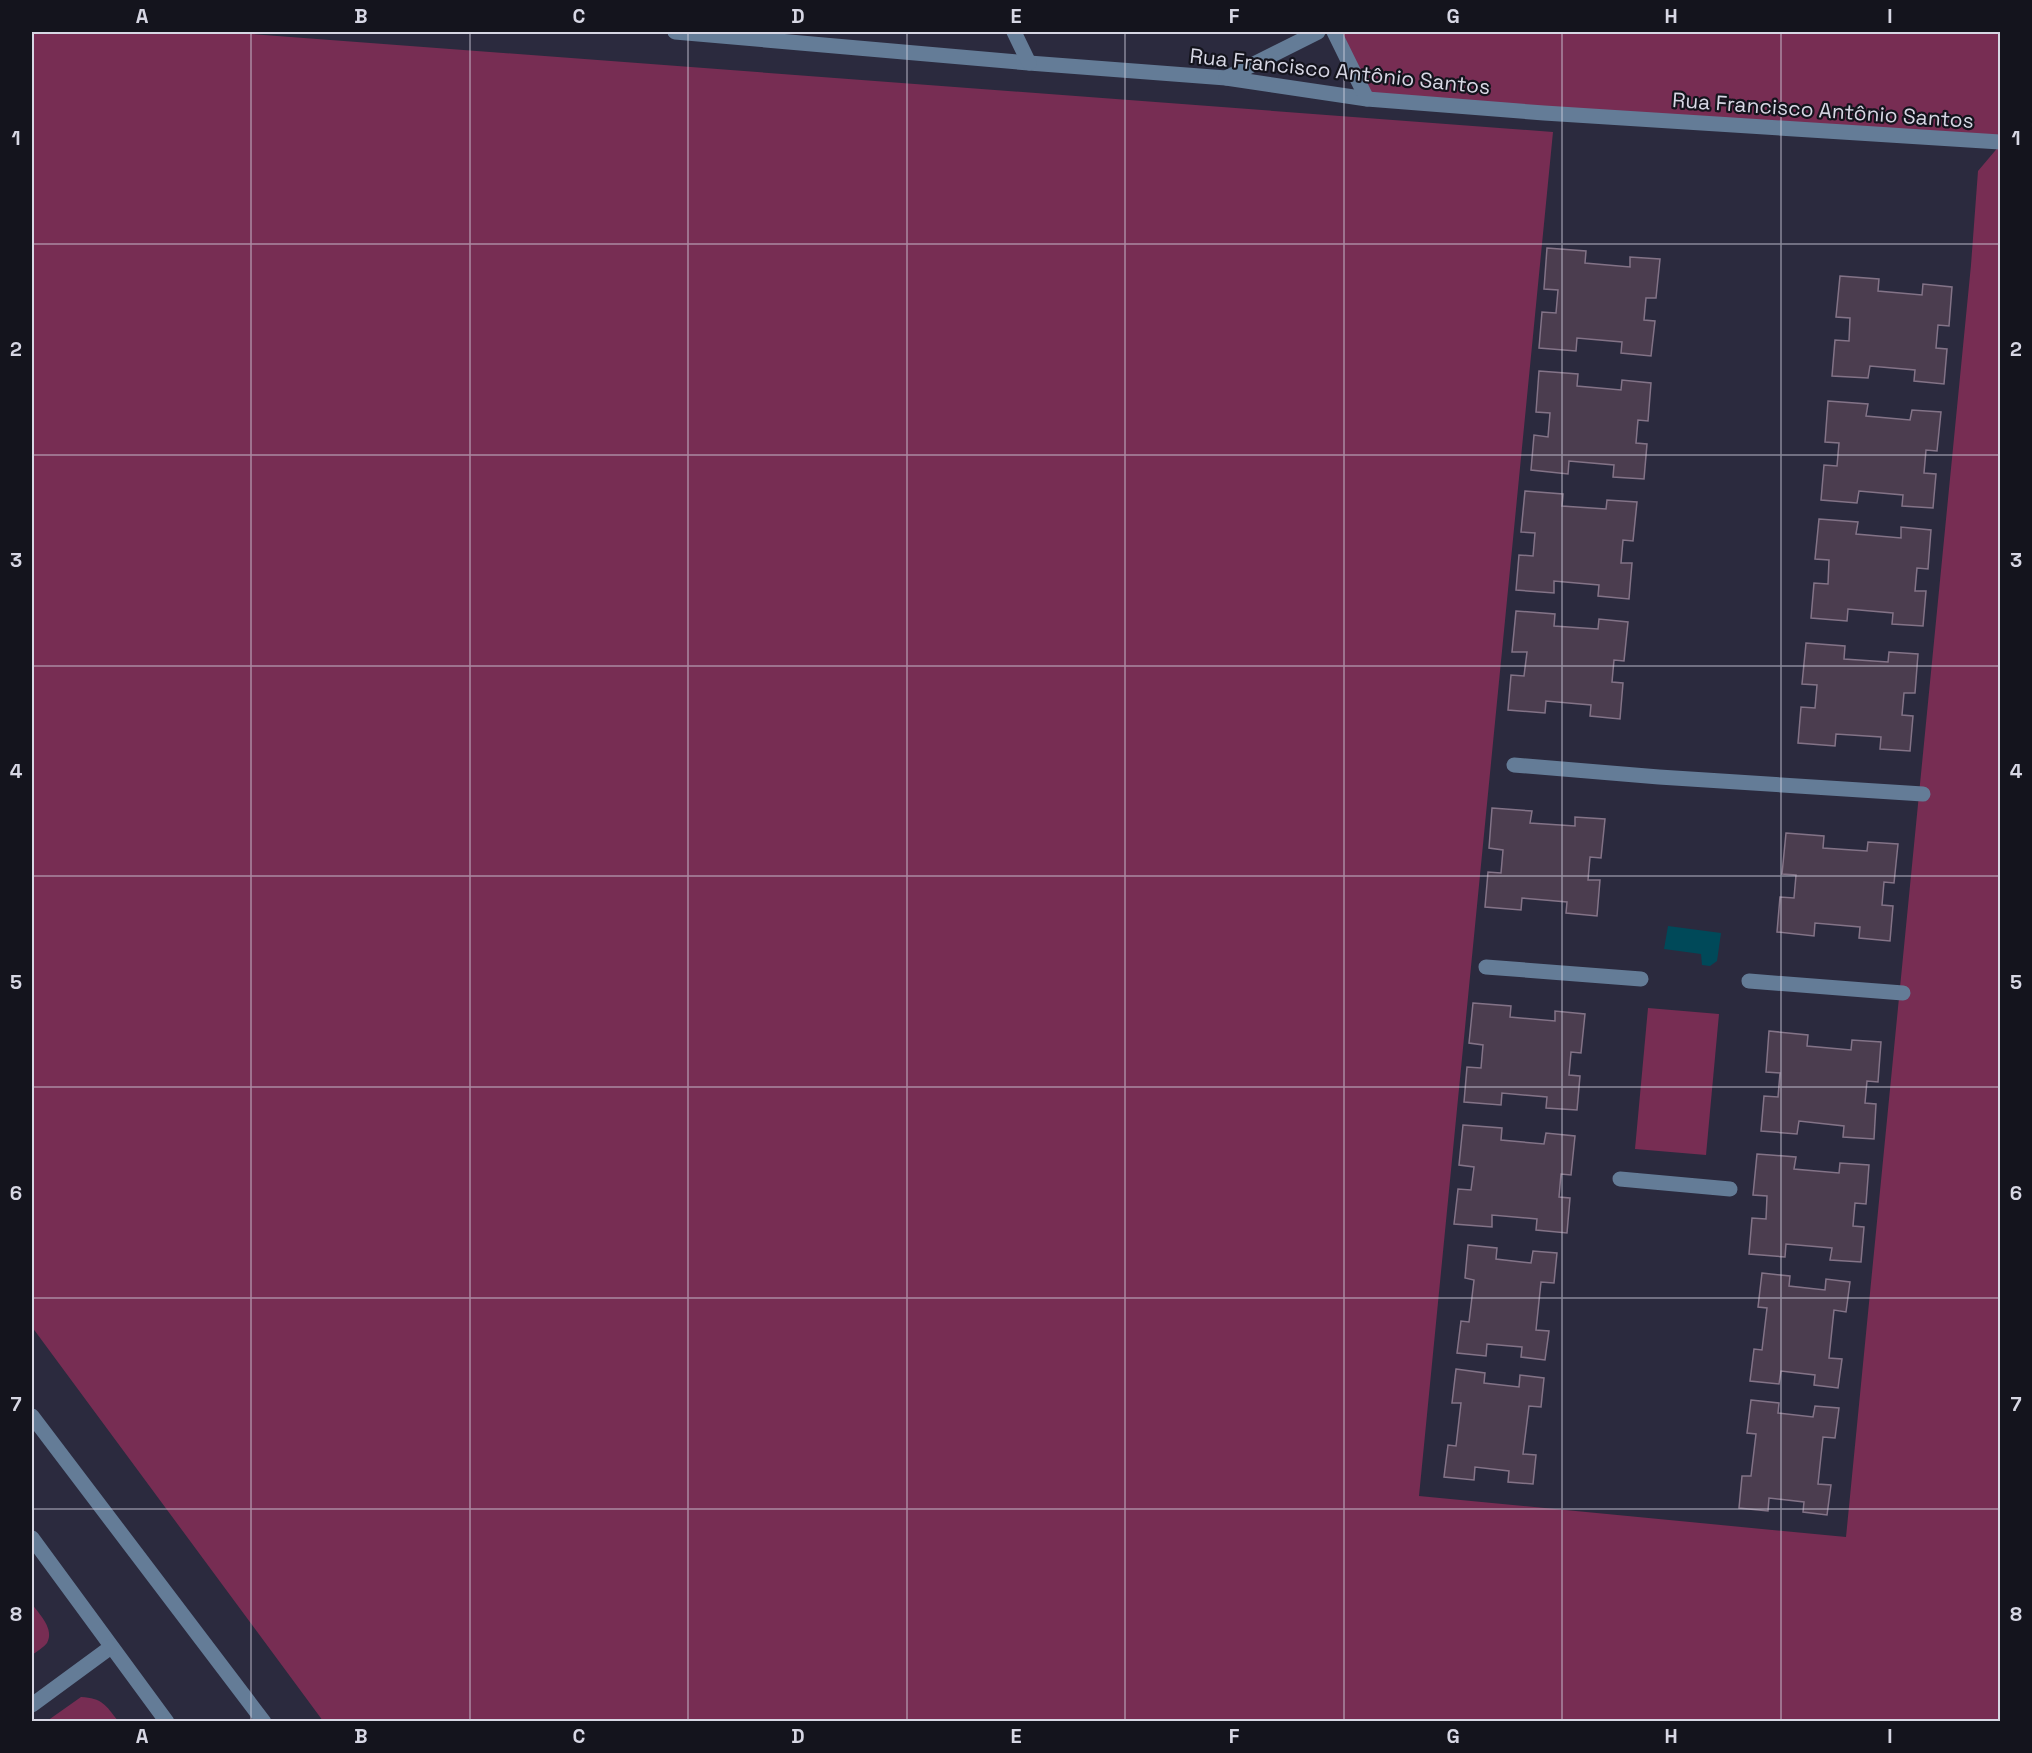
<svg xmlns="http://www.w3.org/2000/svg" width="2032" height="1753" viewBox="0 0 2032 1753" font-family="'Space Grotesk',sans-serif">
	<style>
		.green { fill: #772d53 }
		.water { fill: #004959 }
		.building { fill: #4b3d4f; stroke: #837387; stroke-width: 1.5 }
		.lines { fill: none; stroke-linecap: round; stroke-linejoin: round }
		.minor { stroke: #647c97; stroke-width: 15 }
		.grid { fill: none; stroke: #d7d7e4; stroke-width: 1.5; stroke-opacity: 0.55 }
		.labels { text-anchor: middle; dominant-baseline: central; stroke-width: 4.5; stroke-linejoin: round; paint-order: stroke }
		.street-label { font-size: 21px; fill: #d7d7e4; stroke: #14141d }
		.neatline { fill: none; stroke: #d7d7e4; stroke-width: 2 }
		.grid-label { font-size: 20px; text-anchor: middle; font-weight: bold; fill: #d7d7e4 }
	</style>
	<rect width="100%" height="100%" fill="#2b2a3e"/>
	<!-- green -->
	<g class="green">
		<path d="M32 32H225L1553 132 1419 1496 1846 1537 1971 265 1978 171 2000 145V1721H323L32 1327Z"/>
		<path d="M1334 32H2000V142L1367 99Z"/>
		<path d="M1648 1008 1719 1014 1706 1155 1635 1149Z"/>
		<path d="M32 1604C39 1614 55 1629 47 1643 44 1647 36 1652 32 1655Z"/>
		<path d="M81 1697C102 1698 106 1705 118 1721H47Z"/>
	</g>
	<!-- water -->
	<path class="water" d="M1668 926 1721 933 1717 961 1710 966 1702 965 1701 954 1664 949Z"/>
	<!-- building -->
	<g class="building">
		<path d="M1547 248 1586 251 1585 263 1630 267V257L1660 259 1656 298H1646L1644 320 1655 321 1651 356 1621 353 1622 342 1577 338 1576 351 1539 348 1542 312 1556 313 1558 290 1544 289Z"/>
		<path d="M1840 276 1879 279 1878 291 1922 295 1923 284 1952 287 1949 326 1938 325 1936 348 1947 349 1944 384 1914 381 1915 370 1870 366 1868 378 1832 376 1835 340 1849 341 1850 318 1836 317Z"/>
		<path d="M1539 371 1578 374 1577 386 1621 390 1622 380 1651 383 1648 421 1638 420 1636 443 1647 444 1644 479 1613 477 1614 465 1569 461 1568 474 1531 470 1534 435 1548 437 1550 413 1536 412Z"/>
		<path d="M1828 401 1868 404 1866 416 1910 420 1912 410 1941 412 1937 451 1926 450 1924 473 1936 474 1933 508 1902 506 1903 495 1859 491 1857 503 1821 500 1824 465 1837 466 1839 443 1825 442Z"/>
		<path d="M1525 491 1563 494 1562 506 1606 509 1607 500 1637 502 1633 541 1623 540 1621 563H1632L1629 599 1598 596 1599 585 1554 581V593L1516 590 1519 555 1533 556 1535 533 1521 532Z"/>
		<path d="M1819 519 1858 522 1856 534 1901 538V527L1931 530 1928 569 1917 568 1915 591H1926L1923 626 1892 624 1893 613 1848 609 1847 621 1811 618 1814 583 1828 584 1829 560 1815 559Z"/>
		<path d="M1516 611 1555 614 1554 626 1598 629 1599 619 1628 622 1624 661 1614 660 1612 682 1623 683 1620 719 1590 716 1591 705 1546 701 1545 713 1508 710 1511 675 1524 676 1527 652H1512Z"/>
		<path d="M1806 643 1845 646 1844 659 1888 662 1889 652 1918 654 1915 693H1904L1902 715 1913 716 1910 751 1880 749 1881 737 1836 734 1835 746 1798 743 1801 707 1815 708 1817 685 1802 684Z"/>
		<path d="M1492 808 1532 811 1530 823 1575 826V817L1605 819 1601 858 1590 857 1588 880H1600L1597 916 1566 913 1567 902 1522 898 1521 910 1485 907 1488 872 1501 873 1503 850 1489 848Z"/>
		<path d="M1786 833 1824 836 1823 848 1867 851 1868 842 1898 844 1894 883 1884 882 1882 905 1893 906 1890 941 1859 938 1860 927 1815 923 1814 936 1777 932 1780 897 1794 898 1796 875 1782 874Z"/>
		<path d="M1473 1003 1511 1006 1510 1017 1555 1021V1011L1585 1014 1581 1053 1571 1052 1569 1075 1580 1076 1577 1110 1546 1108 1547 1097 1502 1093 1501 1105 1464 1102 1467 1067 1481 1068 1483 1045 1469 1043Z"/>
		<path d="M1769 1031 1808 1035 1807 1046 1851 1050 1852 1040 1881 1042 1878 1082 1867 1081 1865 1103 1876 1104 1874 1139 1843 1137 1844 1126 1799 1121 1797 1134 1761 1131 1764 1096 1778 1097 1780 1073 1766 1072Z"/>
		<path d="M1463 1125 1502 1128 1501 1140 1544 1144 1546 1133 1575 1136 1571 1175 1561 1174 1559 1197 1570 1198 1567 1233 1536 1230 1537 1219 1492 1215V1227L1454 1224 1458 1189 1471 1190 1474 1167 1459 1165Z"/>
		<path d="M1757 1154 1796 1157 1794 1169 1839 1173 1840 1163 1869 1165 1866 1204 1855 1203 1853 1226 1864 1227 1861 1262 1830 1260 1832 1248 1786 1244 1785 1257 1749 1254 1752 1218 1766 1219 1767 1196 1753 1195Z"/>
		<path d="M1468 1245 1497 1248 1496 1259 1531 1263 1533 1251 1557 1253 1554 1283 1541 1282 1536 1330 1549 1331 1545 1360 1521 1357 1522 1347 1487 1344 1486 1356 1457 1353 1461 1321 1469 1322 1474 1280 1465 1278Z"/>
		<path d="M1762 1273 1790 1276 1789 1286 1825 1290 1826 1279 1850 1282 1846 1312 1834 1310 1829 1358 1842 1359 1838 1388 1814 1385 1815 1375 1781 1371 1779 1384 1750 1381 1754 1349 1762 1350 1767 1308 1758 1307Z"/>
		<path d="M1456 1369 1485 1373 1484 1383 1519 1387 1520 1375 1544 1378 1541 1407 1529 1406 1523 1454 1536 1455 1533 1484 1508 1482 1509 1471 1475 1467 1474 1480 1444 1477 1448 1445 1456 1446 1461 1403H1452Z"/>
		<path d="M1751 1400 1779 1403 1778 1413 1813 1417 1815 1406 1839 1408 1835 1438 1823 1437 1818 1484 1831 1485 1827 1515 1803 1512 1804 1502 1769 1498 1768 1511 1739 1508 1742 1476H1751L1756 1434 1747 1433Z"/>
	</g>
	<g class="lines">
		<!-- minor -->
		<g class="minor">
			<path d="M675 32 1029 63 1226 78 1367 99 1544 113 2000 142"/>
			<path d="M1014 32 1029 63"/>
			<path d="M1334 32 1367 99"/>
			<path d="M1226 78 1318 32"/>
			<path d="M1514 765 1659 777 1923 794"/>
			<path d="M1486 967 1641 979"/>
			<path d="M1749 981 1903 993"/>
			<path d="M1620 1179 1730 1189"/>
			<path d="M32 1416 264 1722"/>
			<path d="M32 1538 167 1722"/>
			<path d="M32 1705 111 1647"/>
		</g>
	</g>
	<!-- grid -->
	<path class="grid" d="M251 32V1722M470 32V1722M688 32V1722M907 32V1722M1125 32V1722M1344 32V1722M1562 32V1722M1781 32V1722M32 244H2000M32 455H2000M32 666H2000M32 876H2000M32 1087H2000M32 1298H2000M32 1509H2000"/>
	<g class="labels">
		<!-- street labels -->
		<g class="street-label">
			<text transform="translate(1340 71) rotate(6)">Rua Francisco Antônio Santos</text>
			<text transform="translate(1823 110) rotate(4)">Rua Francisco Antônio Santos</text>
		</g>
	</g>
	<!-- border -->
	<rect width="2032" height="1753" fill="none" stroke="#14141d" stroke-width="66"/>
	<rect x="33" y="33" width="1966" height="1687" class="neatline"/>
	<g class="grid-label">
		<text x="142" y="23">A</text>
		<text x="361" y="23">B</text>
		<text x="579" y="23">C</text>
		<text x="798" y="23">D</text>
		<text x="1016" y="23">E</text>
		<text x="1234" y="23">F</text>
		<text x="1453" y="23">G</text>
		<text x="1671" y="23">H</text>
		<text x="1890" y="23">I</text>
		<text x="16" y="145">1</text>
		<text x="2016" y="145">1</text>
		<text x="16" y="356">2</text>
		<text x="2016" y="356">2</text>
		<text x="16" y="567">3</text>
		<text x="2016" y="567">3</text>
		<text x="16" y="778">4</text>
		<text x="2016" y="778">4</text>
		<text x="16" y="989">5</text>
		<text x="2016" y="989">5</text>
		<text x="16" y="1200">6</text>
		<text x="2016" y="1200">6</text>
		<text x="16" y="1411">7</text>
		<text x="2016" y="1411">7</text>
		<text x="16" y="1621">8</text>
		<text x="2016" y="1621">8</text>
		<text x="142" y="1743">A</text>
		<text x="361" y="1743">B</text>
		<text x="579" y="1743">C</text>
		<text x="798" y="1743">D</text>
		<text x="1016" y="1743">E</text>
		<text x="1234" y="1743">F</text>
		<text x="1453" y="1743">G</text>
		<text x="1671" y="1743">H</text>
		<text x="1890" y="1743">I</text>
	</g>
</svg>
